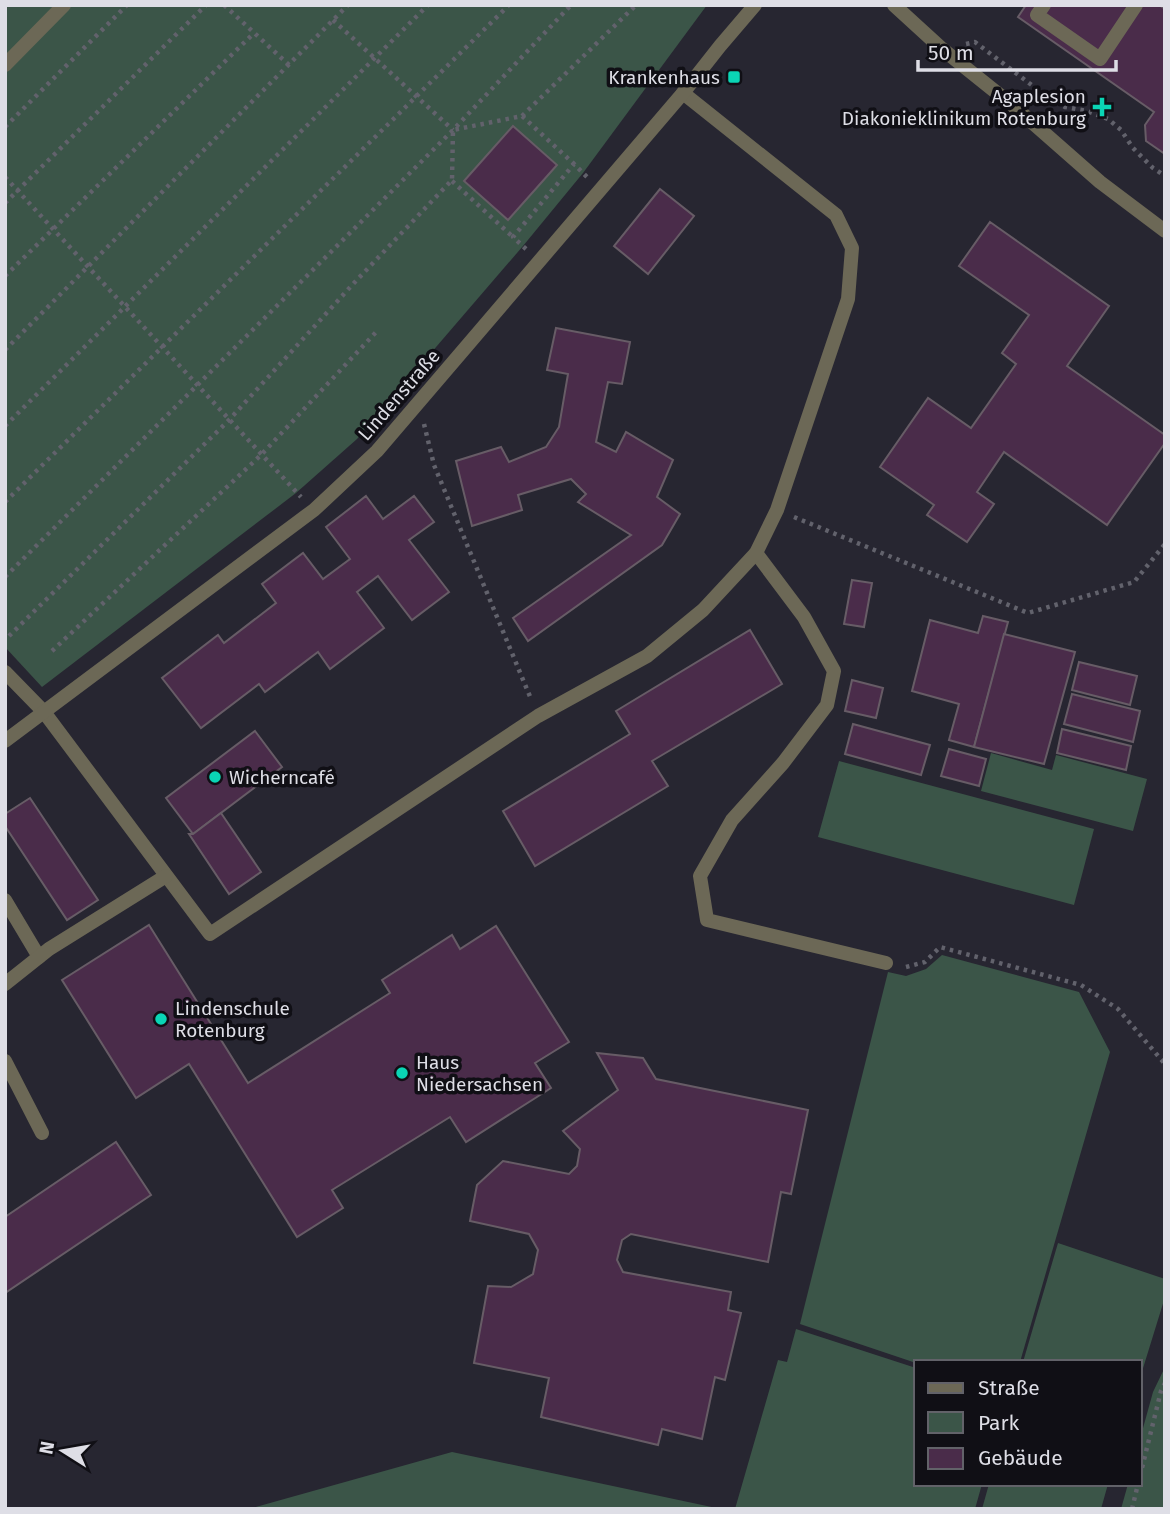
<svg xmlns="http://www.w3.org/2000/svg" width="1170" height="1514" viewBox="0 0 1170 1514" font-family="'Fira Sans',sans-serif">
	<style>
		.green { fill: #3b5548 }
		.building { fill: #4a2c4a; stroke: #675c66; stroke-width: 2 }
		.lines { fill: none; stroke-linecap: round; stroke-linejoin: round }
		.path { stroke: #62626c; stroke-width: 4.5; stroke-dasharray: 3.5 5; stroke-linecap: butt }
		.service { stroke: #6c6856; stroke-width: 14 }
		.minor { stroke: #6c6856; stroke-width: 14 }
		.poi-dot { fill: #0ad5b5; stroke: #100f15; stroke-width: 2.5 }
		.labels { text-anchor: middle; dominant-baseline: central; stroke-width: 7; stroke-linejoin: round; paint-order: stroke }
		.poi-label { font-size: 19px; fill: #dedee6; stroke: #100f15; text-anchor: start }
		.street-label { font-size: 19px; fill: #dedee6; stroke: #100f15 }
	</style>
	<rect width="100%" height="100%" fill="#272631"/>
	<!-- green -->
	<g class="green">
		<path d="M5 5H707L583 173 523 246 357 439 296 493 42 687 5 647Z"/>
		<path d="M991 753 1052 770 1056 755 1147 779 1133 831 981 791Z"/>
		<path d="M839 761 1094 829 1074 905 818 837Z"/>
		<path d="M942 955 1079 992 1110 1052 1020 1362 916 1363 800 1324 888 972 906 976 926 969Z"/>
		<path d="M1058 1243 1165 1279V1297L1140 1378V1362H1023Z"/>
		<path d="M796 1329 916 1368V1484H982L975 1509H735L778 1360 787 1362Z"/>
		<path d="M1165 1367V1509H1121L1128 1484H1140V1439L1153 1392Z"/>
		<path d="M452 1452 721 1509H249Z"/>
		<path d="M989 1484H1108L1101 1509H982Z"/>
	</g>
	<!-- building -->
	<g class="building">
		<path d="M1026 5H1159L1165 9V154L1146 141 1145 125 1154 112 1018 17Z"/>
		<path d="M513 126 557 165 508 220 464 181Z"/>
		<path d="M660 189 694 216 648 274 614 246Z"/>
		<path d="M990 222 1109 306 1067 366 1165 435V443L1107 525 1004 452 977 492 994 504 967 542 927 515 934 505 880 467 928 398 971 428 1016 364 1002 353 1029 315 959 266Z"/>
		<path d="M556 328 630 342 622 384 608 382 596 442 616 452 626 432 673 460 657 497 680 514 662 545 528 641 513 618 631 535 578 502 586 494 571 479 518 495 522 510 472 526 456 461 501 447 509 462 546 447 559 427 568 374 547 370Z"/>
		<path d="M366 496 383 519 414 496 434 522 409 540 449 592 412 620 378 576 357 592 384 628 330 669 318 652 265 692 259 684 201 728 162 678 218 635 224 643 276 603 262 584 303 553 323 579 350 559 326 527Z"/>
		<path d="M852 580 872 583 864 627 844 624Z"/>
		<path d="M983 616 1008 622 974 747 949 740 959 704 912 691 930 620 978 633Z"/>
		<path d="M750 630 782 684 652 761 668 786 535 866 503 811 630 734 616 711Z"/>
		<path d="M1004 634 1075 652 1044 764 974 747Z"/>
		<path d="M1079 662 1137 676 1130 705 1072 690Z"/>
		<path d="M852 680 883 688 876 718 845 711Z"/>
		<path d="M1072 694 1140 711 1133 742 1064 724Z"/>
		<path d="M853 724 930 745 921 775 845 754Z"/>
		<path d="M1062 729 1131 746 1126 770 1057 753Z"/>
		<path d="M255 731 282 767 193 834 166 798Z"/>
		<path d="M949 749 986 759 979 786 941 776Z"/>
		<path d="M30 798 98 900 67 920 5 826V814Z"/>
		<path d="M221 813 261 872 229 894 189 834H193Z"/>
		<path d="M149 925 248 1083 390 993 382 980 452 935 460 949 496 926 569 1042 535 1063 551 1088 466 1142 450 1117 332 1190 343 1208 297 1237 189 1064 136 1098 62 980Z"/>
		<path d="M597 1053 643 1058 656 1079 808 1110 791 1194 781 1192 768 1262 631 1234 622 1240 617 1260 623 1272 731 1292 728 1310 741 1313 725 1380 715 1377 702 1439 662 1429 658 1445 541 1417 549 1378 474 1363 488 1286 511 1287 533 1274 538 1250 529 1234 470 1221 477 1185 503 1161 569 1174 577 1166 580 1149 563 1131 618 1090Z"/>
		<path d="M116 1142 151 1195 5 1293V1217Z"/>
	</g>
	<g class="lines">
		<!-- path -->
		<g class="path">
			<path d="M224 5 289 65"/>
			<path d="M333 20 453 130"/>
			<path d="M966 44 975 42 1050 99 1065 107 1087 111 1108 119 1121 130 1133 148 1153 168 1165 176"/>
			<path d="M522 116 636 5"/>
			<path d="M5 127 127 5"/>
			<path d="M5 177 301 497"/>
			<path d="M452 181 513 237"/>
			<path d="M5 203 206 5"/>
			<path d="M526 249 513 237 574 164 587 177"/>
			<path d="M5 276 254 33"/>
			<path d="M5 350 348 5"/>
			<path d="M424 424 434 465 531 699"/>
			<path d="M5 426 428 5"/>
			<path d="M5 502 509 5"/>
			<path d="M794 517 1028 613 1134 582 1165 544"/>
			<path d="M5 577 453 130 571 5"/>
			<path d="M9 636 229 420 354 283 452 180 453 130 522 116 574 164"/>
			<path d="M52 651 261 455 378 330"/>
			<path d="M906 967 925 962 940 947 1081 985 1118 1009 1165 1064"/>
			<path d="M1140 1476 1161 1391 1165 1383"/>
			<path d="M1132 1509 1138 1484"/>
		</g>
		<!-- service -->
		<g class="service">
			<path d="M894 5 941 48 1017 109 1100 182 1165 231"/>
			<path d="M1044 5 1037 15 1100 59 1136 5"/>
			<path d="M5 65 64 5"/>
			<path d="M756 553 804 617 834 671 827 705 783 763 732 820 700 876 707 920 886 963"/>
			<path d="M5 672 44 712 210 934 538 716 647 656 703 610 756 553 777 510 848 299 852 248 836 215 683 93"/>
			<path d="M5 900 39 957"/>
			<path d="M5 984 49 949 166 876"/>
			<path d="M5 1061 42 1133"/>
		</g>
		<!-- minor -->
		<path class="minor" d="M5 741 314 510 377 451 683 93 720 46 755 5"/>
	</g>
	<!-- markers -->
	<g class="poi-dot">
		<rect x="727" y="70" width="14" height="14" rx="3.5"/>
		<path d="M1098.5 96.5h7v7h7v7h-7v7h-7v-7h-7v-7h7z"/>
		<circle cx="215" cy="777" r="7"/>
		<circle cx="161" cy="1019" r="7"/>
		<circle cx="402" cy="1073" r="7"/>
	</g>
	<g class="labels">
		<!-- poi labels -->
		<g class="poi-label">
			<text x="720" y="77" text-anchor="end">Krankenhaus</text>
			<text x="1086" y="96" text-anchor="end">Agaplesion<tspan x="1086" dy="22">Diakonieklinikum Rotenburg</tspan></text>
			<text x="229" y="777">Wicherncafé</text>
			<text x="175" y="1008">Lindenschule<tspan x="175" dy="22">Rotenburg</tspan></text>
			<text x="416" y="1062">Haus<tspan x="416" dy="22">Niedersachsen</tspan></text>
		</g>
		<!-- street labels -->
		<g class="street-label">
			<text transform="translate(399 395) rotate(-49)">Lindenstraße</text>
		</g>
	</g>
	<!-- border -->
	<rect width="1170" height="1514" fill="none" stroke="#dedee6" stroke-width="14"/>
	<!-- legend -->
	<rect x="914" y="1360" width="228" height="126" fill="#100f15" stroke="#626269" stroke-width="2"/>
	<rect x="928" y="1383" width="35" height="10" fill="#6c6856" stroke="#626269" stroke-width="2"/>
	<text x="978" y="1395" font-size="21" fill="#dedee6">Straße</text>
	<rect x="928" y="1412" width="35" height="21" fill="#3b5548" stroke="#626269" stroke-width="2"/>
	<text x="978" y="1430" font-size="21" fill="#dedee6">Park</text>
	<rect x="928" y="1448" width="35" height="21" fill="#4a2c4a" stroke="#626269" stroke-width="2"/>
	<text x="978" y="1465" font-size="21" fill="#dedee6">Gebäude</text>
	<!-- north arrow -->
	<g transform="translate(63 1451) rotate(281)" stroke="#100f15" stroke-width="5" paint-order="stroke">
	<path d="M0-5L12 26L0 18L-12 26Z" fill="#dedee6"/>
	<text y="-10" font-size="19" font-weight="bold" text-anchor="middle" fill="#dedee6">N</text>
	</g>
	<!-- scale -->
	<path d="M918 60v10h198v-10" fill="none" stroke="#dedee6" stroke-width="3.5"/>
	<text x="928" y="60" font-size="21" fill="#dedee6" stroke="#100f15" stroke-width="5" paint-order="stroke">50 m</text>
</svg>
